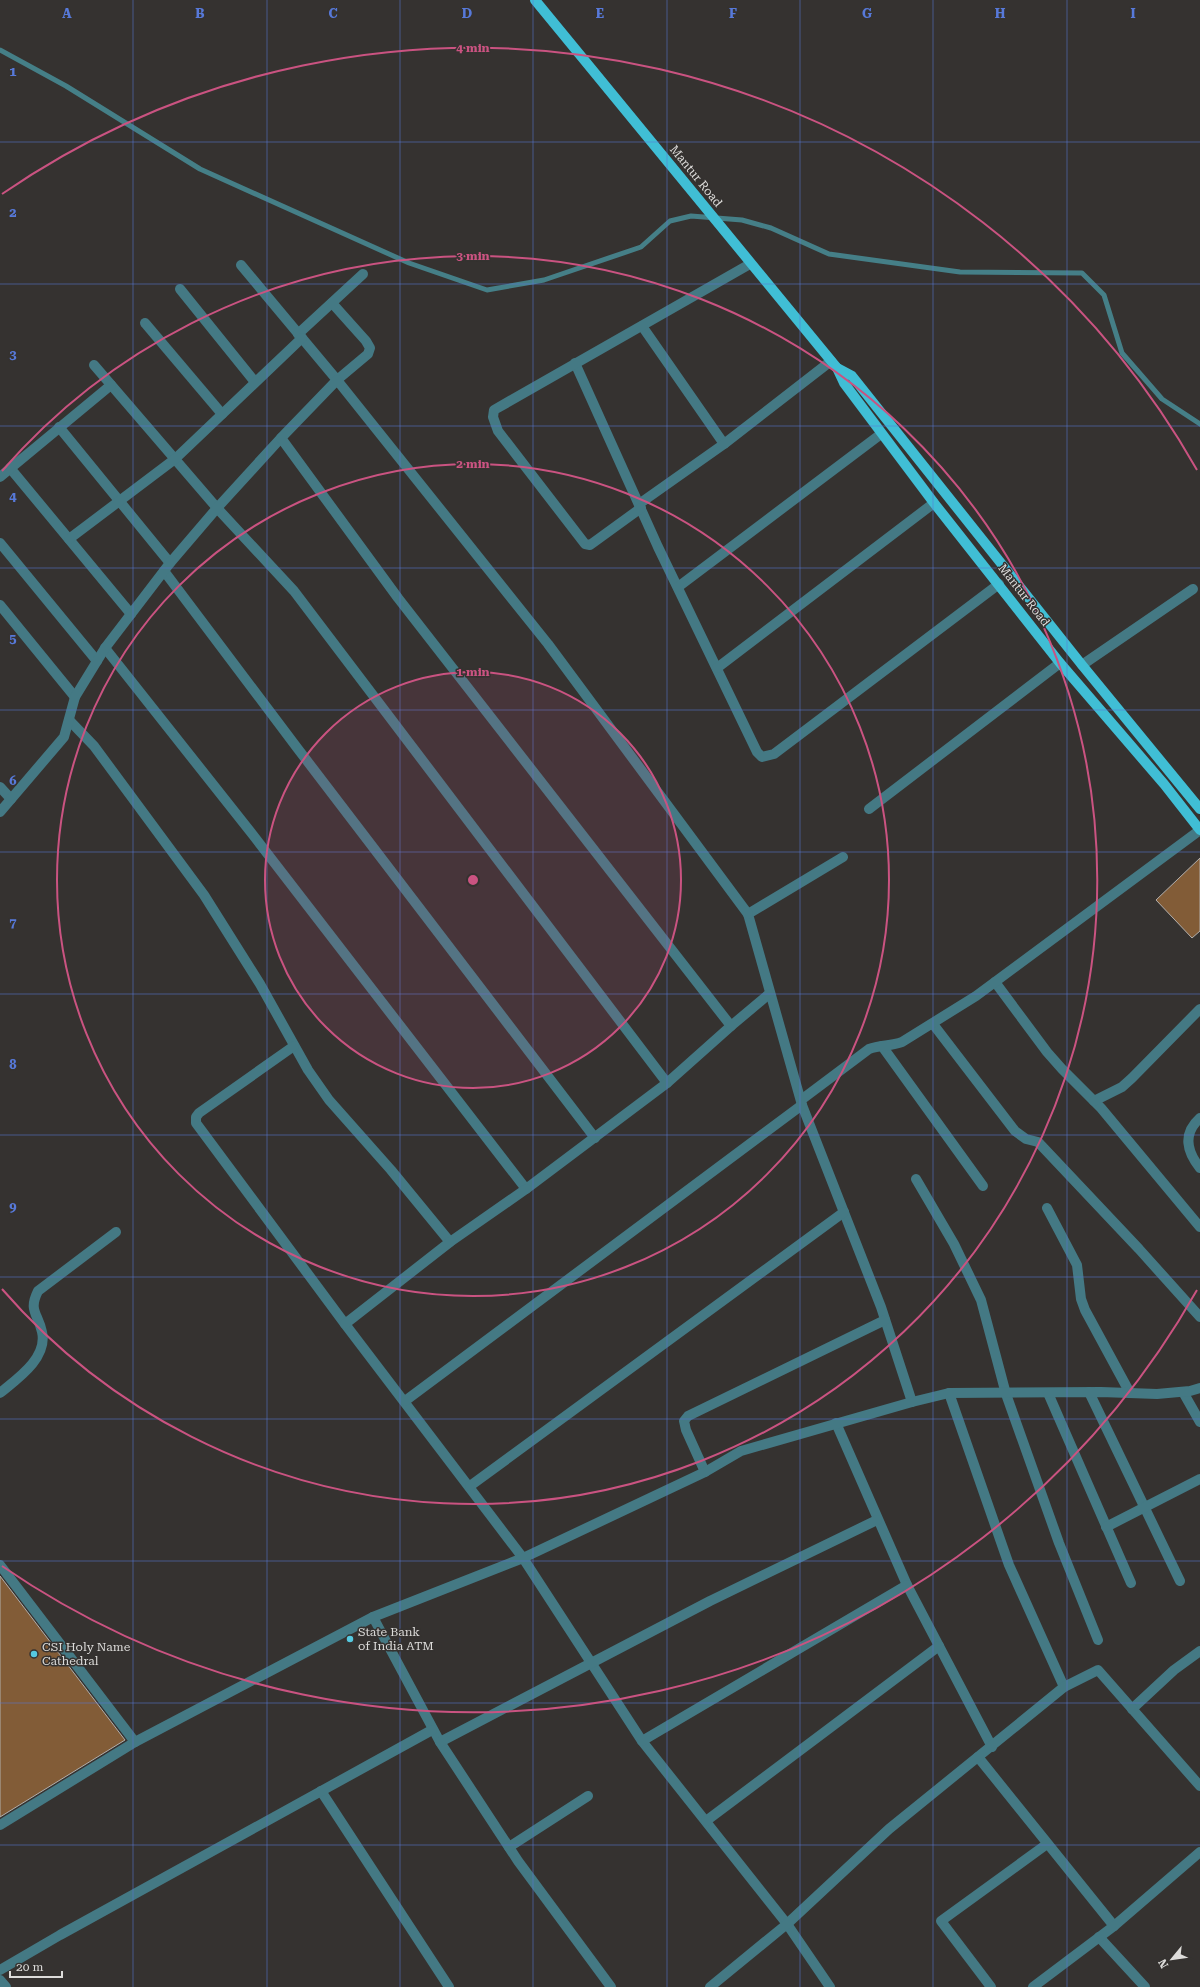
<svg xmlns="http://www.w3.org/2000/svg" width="1200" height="1987" viewBox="0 0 1200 1987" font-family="'Roboto Serif',serif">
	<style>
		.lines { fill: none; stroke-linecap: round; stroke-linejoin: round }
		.stream { stroke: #457f87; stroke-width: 5 }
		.building { fill: #825c37; stroke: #b2afac }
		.minor { stroke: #447984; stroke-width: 10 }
		.major { stroke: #40bed5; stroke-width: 10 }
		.grid { fill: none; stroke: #5779d9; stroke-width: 1; stroke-opacity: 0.55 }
		.ring { fill: none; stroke: #ca5381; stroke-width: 2 }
		.poi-dot { fill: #56c9e0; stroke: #353230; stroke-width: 1.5 }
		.labels { text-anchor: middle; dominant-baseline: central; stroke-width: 3; stroke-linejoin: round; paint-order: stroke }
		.street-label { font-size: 12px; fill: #dddcda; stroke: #353230 }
		.poi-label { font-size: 12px; fill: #dddcda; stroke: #353230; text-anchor: start }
		.grid-label { font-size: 13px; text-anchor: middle; font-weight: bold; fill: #5779d9; stroke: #353230; stroke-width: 3; stroke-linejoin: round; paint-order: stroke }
		.centre { fill: #ca5381; stroke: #353230; stroke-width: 2 }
		.ring-label { font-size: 12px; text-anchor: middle; font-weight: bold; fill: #ca5381; stroke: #353230; stroke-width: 3; stroke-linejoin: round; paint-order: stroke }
	</style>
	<rect width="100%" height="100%" fill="#353230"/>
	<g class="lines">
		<!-- stream -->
		<path class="stream" d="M0 50 66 86 200 169 409 263 487 290 544 280 641 247 670 221 691 216 742 220 771 228 829 254 960 272 1082 273 1104 295 1122 353 1162 399 1200 424"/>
	</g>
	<!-- building -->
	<g class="building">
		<path d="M1200 858V931L1192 938 1156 900Z"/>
		<path d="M0 1576 125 1740 0 1817Z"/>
	</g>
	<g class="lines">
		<!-- minor -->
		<g class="minor">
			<path d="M241 265 337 380 368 354 370 348 366 341 332 303"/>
			<path d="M180 289 255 382"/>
			<path d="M145 323 222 414"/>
			<path d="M642 326 724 444"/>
			<path d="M298 334 363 274"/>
			<path d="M575 363 658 547 757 752 762 757 774 754 999 584"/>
			<path d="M94 365 217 508 294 591 667 1083"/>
			<path d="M59 427 170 563"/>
			<path d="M10 468 131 614"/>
			<path d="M0 477 111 385"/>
			<path d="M639 504 724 444 831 361"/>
			<path d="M641 508 590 545 585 544 498 431 493 417 494 410 750 264"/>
			<path d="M69 539 175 459 302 338"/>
			<path d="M0 543 97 661"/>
			<path d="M164 571 298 749 595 1138"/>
			<path d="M678 587 881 434"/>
			<path d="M0 605 75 697"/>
			<path d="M105 648 253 835 526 1189 667 1083 731 1026"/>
			<path d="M1082 665 1193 589"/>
			<path d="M717 668 934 503"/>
			<path d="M69 720 94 746 204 895 260 984 308 1070 329 1100 391 1170 450 1242"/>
			<path d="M0 787 11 799"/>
			<path d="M869 809 1060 663"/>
			<path d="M0 812 64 737 75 697 105 648 170 563 217 508 281 438"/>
			<path d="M843 857 748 914 802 1105 881 1307 912 1402"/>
			<path d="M748 914 548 644 337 380 281 438 398 598 731 1026 769 994"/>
			<path d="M995 982 1047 1052 1062 1069 1101 1108 1200 1227"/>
			<path d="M933 1024 1015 1131 1026 1139 1038 1142 1139 1249 1200 1317"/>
			<path d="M294 1046 199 1113 196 1117V1123L345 1324 523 1558 642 1741 787 1924 830 1987"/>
			<path d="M882 1046 983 1186"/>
			<path d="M801 1100 869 1049C880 1045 891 1046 902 1042L976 996 1200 830"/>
			<path d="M1094 1101 1122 1087 1132 1078 1200 1009"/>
			<path d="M1200 1118C1182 1134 1187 1152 1200 1168"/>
			<path d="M916 1179 954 1244 981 1300 1006 1394 1059 1543 1098 1640"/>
			<path d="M1047 1208 1077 1265 1081 1299 1085 1310 1130 1393"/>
			<path d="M345 1324 450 1242 526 1189"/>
			<path d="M1089 1392 1180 1581"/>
			<path d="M1183 1392 1200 1422"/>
			<path d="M0 1393C17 1379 48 1358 42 1332 38 1313 28 1311 38 1291L116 1232"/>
			<path d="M949 1393 1009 1565 1064 1687"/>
			<path d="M1048 1393 1131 1583"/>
			<path d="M405 1401 802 1105"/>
			<path d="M836 1423 907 1585 992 1747"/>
			<path d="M705 1472 686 1430 684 1421 688 1416 885 1320"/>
			<path d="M470 1486 844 1212"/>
			<path d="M1106 1527 1200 1479"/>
			<path d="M0 1565 135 1742"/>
			<path d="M373 1617 440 1742 518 1861 611 1987"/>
			<path d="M1132 1709 1174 1670 1200 1651"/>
			<path d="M642 1741 907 1585"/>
			<path d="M440 1742 710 1601 877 1520"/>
			<path d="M978 1757 1114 1926"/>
			<path d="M321 1791 449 1987"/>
			<path d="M706 1821 939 1646"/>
			<path d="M0 1825 135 1742 373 1617 523 1558 705 1472 741 1451 912 1402 949 1393 1101 1392 1157 1394 1190 1391 1200 1388"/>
			<path d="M509 1847 588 1796"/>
			<path d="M1099 1937 1145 1987"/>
			<path d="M0 1970 60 1935 432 1730"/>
			<path d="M0 1980 6 1987"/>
			<path d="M710 1987 787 1924 889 1829 1064 1687 1098 1670 1200 1786"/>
			<path d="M991 1987 941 1921 1047 1844"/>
			<path d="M1033 1987 1114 1926 1200 1852"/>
		</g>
		<!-- major -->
		<g class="major">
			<path d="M535 0 837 368 844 383 934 503 1060 663 1164 784 1200 830"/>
			<path d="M837 368 852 376 1082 665 1200 809"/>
		</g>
	</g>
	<!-- grid -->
	<path class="grid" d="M133 0V1987M267 0V1987M400 0V1987M533 0V1987M667 0V1987M800 0V1987M933 0V1987M1067 0V1987M0 142H1200M0 284H1200M0 426H1200M0 568H1200M0 710H1200M0 852H1200M0 994H1200M0 1135H1200M0 1277H1200M0 1419H1200M0 1561H1200M0 1703H1200M0 1845H1200"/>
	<!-- distance rings -->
	<circle cx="473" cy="880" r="208" fill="#ca5381" fill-opacity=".12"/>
	<g class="ring">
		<circle cx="473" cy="880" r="208"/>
		<circle cx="473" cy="880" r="416"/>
		<path d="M2 471A624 624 0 1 1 2 1289"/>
		<path d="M1197 1290A832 832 0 0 1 2 1566M2 194A832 832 0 0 1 1197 470"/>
	</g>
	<!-- markers -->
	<g class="poi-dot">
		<circle cx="350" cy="1639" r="4"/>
		<circle cx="34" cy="1654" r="4"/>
	</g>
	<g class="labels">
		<!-- street labels -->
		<g class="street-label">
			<text transform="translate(696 176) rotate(51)">Mantur Road</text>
			<text transform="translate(1024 595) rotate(52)">Mantur Road</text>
		</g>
		<!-- poi labels -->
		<g class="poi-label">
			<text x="358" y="1632">State Bank<tspan x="358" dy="14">of India ATM</tspan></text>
			<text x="42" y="1647">CSI Holy Name<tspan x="42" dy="14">Cathedral</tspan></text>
		</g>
	</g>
	<g class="grid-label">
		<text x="67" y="18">A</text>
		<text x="200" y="18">B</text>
		<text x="333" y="18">C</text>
		<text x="467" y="18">D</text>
		<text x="600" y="18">E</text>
		<text x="733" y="18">F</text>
		<text x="867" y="18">G</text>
		<text x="1000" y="18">H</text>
		<text x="1133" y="18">I</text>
		<text x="13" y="76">1</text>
		<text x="13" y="217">2</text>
		<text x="13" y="359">3</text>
		<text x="13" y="501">4</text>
		<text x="13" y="643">5</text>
		<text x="13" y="785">6</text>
		<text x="13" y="927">7</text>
		<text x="13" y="1069">8</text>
		<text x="13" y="1211">9</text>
	</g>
	<circle cx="473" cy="880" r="6" class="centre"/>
	<g class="ring-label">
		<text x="473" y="52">4 min</text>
		<text x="473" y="260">3 min</text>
		<text x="473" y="468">2 min</text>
		<text x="473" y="676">1 min</text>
	</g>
	<!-- north arrow -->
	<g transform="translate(1172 1959) rotate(241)" stroke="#353230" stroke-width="3" paint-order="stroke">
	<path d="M0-3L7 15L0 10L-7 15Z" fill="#dddcda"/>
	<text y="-6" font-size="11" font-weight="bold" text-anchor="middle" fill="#dddcda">N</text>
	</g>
	<!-- scale -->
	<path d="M10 1971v6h52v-6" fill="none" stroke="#dddcda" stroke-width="2"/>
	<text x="16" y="1971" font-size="12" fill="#dddcda" stroke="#353230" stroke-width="3" paint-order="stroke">20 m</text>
</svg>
